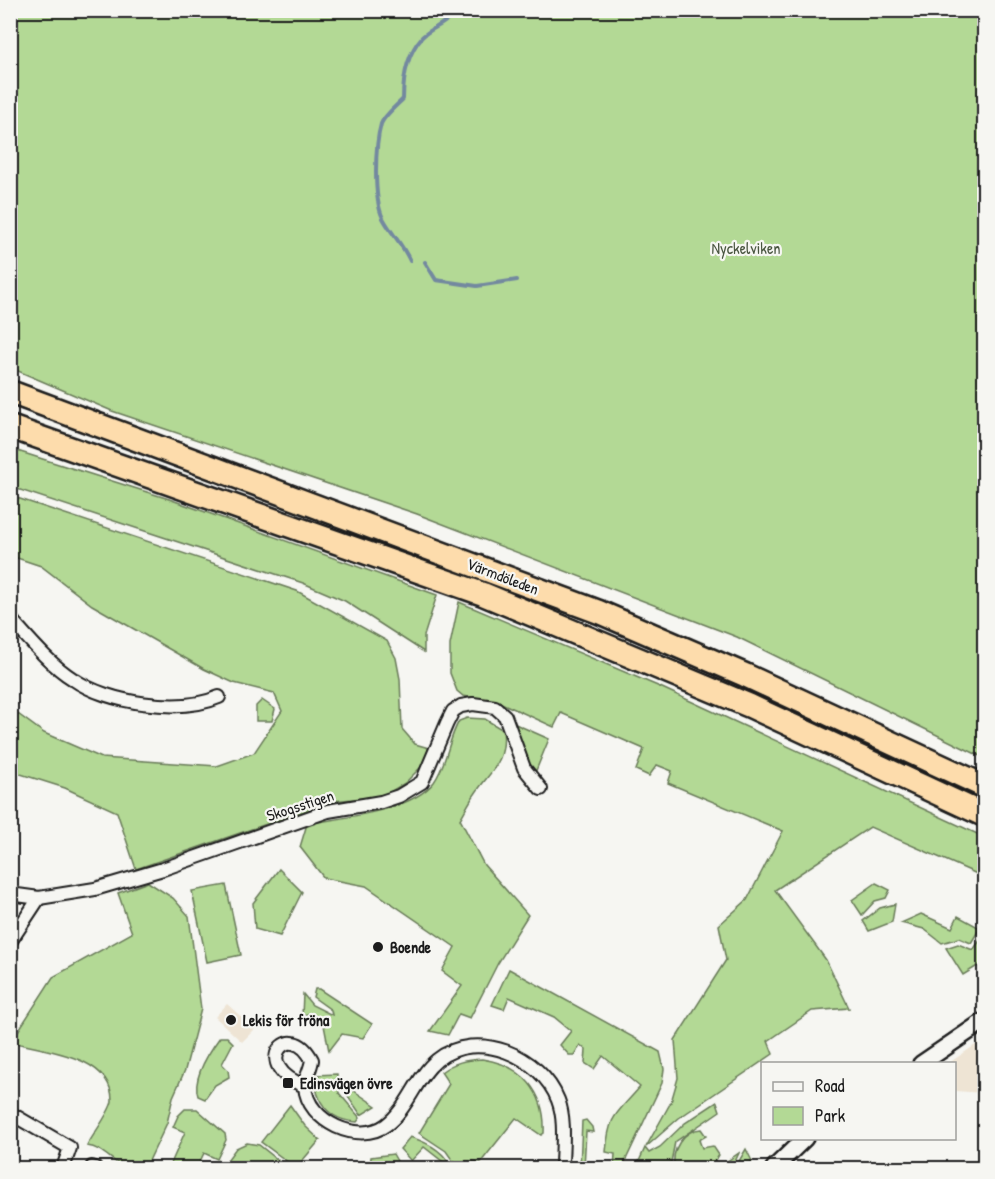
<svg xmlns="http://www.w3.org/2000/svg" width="995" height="1179" viewBox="0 0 995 1179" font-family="'Patrick Hand',sans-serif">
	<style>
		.built { fill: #eee4d4 }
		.green { fill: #b3d995; stroke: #687a58; stroke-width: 1.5 }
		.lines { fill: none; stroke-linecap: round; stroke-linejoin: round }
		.stream { stroke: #73899f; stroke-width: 4 }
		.minor-casing { stroke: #1c1c1c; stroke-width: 16 }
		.tertiary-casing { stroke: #1c1c1c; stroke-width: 20 }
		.motorway-casing { stroke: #1c1c1c; stroke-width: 27 }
		.minor { stroke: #f6f6f2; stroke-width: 12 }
		.tertiary { stroke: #f6f6f2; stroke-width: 15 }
		.motorway { stroke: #fddcac; stroke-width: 22 }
		.poi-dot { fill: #1c1c1c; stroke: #f6f6f2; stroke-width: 2 }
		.labels { text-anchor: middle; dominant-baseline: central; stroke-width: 4.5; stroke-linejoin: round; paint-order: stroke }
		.park-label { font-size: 16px; fill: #495540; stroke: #f6f6f2 }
		.street-label { font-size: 16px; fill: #1c1c1c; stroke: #f6f6f2 }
		.poi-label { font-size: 16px; font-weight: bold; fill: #1c1c1c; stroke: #f6f6f2; text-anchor: start }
	</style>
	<rect width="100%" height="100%" fill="#f6f6f2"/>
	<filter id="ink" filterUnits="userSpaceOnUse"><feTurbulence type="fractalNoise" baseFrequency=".0167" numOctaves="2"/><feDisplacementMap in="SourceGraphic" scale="12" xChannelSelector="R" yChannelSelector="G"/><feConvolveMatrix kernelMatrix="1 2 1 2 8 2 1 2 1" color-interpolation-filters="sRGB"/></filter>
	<g filter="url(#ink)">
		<!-- built -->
		<g class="built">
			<path d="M227 1004 255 1029 242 1042 215 1017Z"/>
			<path d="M984 1039V1093L955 1091 954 1064 949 1063Z"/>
		</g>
		<!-- green -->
		<g class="green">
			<path d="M10 11H984V758L737 637 417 514 112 411 11 368Z"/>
			<path d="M11 449 169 499 437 595 424 636V652L345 601 303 583 11 487Z"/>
			<path d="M11 496 297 591 387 641 396 658 400 679 402 729 415 744 429 748 422 766 405 783 383 796 333 801 136 869 117 812 65 788 11 771V709L44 733 102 758 217 766 254 753 282 711 274 693 234 683 204 669 92 605 41 566 11 556Z"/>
			<path d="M459 602 660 687 984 837V877L870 827 775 890 826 960 849 1008 812 1011 768 1041 773 1054 679 1118 646 1147 671 1102 678 1078 675 1040 726 960 719 925 747 900 783 831 668 783 672 771 657 765 649 776 636 770 644 749 561 713 554 727 499 702 463 696 457 691 450 673V645Z"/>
			<path d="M262 700 275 709 272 721H256V706Z"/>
			<path d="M467 718 485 719 503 730C507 762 490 771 475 794 469 802 465 811 460 819L484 865 528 915 498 963 470 1018 459 1014 448 1035 430 1031 462 986 442 971 455 947 366 886 324 878 300 847 307 824C343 817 411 812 434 782 447 764 448 740 459 721Z"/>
			<path d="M513 723 549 739 535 773 530 772Z"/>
			<path d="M279 869 302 892 280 936 255 929 253 903Z"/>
			<path d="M148 882 173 898 189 916 201 1009 185 1070 173 1097 167 1123 147 1165C119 1179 110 1148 87 1146 92 1136 111 1111 112 1101 113 1056 43 1050 11 1042L53 977 132 933 118 893Z"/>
			<path d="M876 883 890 890 886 898 875 901 862 915 852 900Z"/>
			<path d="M226 885 241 955 207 962 192 891Z"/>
			<path d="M895 904 892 922 869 931 863 921 880 908Z"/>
			<path d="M921 914 952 928 958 916 980 928 971 943 959 938 942 943 924 929 901 923Z"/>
			<path d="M984 935V962L963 975 946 948 958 944 973 950Z"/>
			<path d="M509 969 660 1052 664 1069 662 1083 622 1168H614L615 1154 606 1152C609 1114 616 1115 640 1087L603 1056 594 1069 585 1063 586 1050 580 1045 574 1055H569L560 1045 571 1031 554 1017 509 997 504 1009 492 1005Z"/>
			<path d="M315 989H319L372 1024 363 1038 342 1034 329 1051 323 1020 308 1014 302 1016 303 994 312 1005 332 1015 331 1010 313 997Z"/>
			<path d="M220 1037H227L233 1043 222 1064 228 1070 229 1077 215 1085 205 1099 198 1096C192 1078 209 1052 220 1037Z"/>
			<path d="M482 1059C523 1065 546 1093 544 1133L541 1135 516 1118 481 1162 467 1161 455 1164 446 1151 419 1133 449 1084 441 1072C454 1062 466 1060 482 1059Z"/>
			<path d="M337 1074 339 1093 360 1118 357 1122C328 1120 315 1102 315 1075Z"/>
			<path d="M344 1084 376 1106 361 1115 346 1093Z"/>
			<path d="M717 1102 720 1111 675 1142 671 1162 673 1168H636L645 1148 649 1153 660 1147 685 1123Z"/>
			<path d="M290 1105 305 1126 320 1140 296 1168 261 1142Z"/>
			<path d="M185 1109H197L225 1134 226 1140 217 1159 204 1153 197 1168H169L185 1132 173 1127 178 1116Z"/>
			<path d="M586 1120 592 1127 593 1132 586 1131 584 1168H580L582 1121Z"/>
			<path d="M701 1129 706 1136 699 1140 702 1148 713 1146 719 1155C712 1171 689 1169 675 1168 670 1151 683 1130 701 1129Z"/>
			<path d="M410 1137C426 1142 445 1151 451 1168L424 1147 411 1161 400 1149Z"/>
			<path d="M247 1143 259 1145 288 1168H236L225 1163 236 1148Z"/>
			<path d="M746 1149 752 1161 745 1168H735Z"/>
			<path d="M739 1153 732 1168H705L717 1163 723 1164Z"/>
			<path d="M393 1154 401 1168H370L371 1157Z"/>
		</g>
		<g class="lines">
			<!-- stream -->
			<g class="stream">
				<path d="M410 261C403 245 391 233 383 218 373 198 375 145 381 124 384 116 396 106 403 99 403 78 406 55 422 37 432 27 449 24 454 10"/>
				<path d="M425 262 436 280 477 286 517 280"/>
			</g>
			<defs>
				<g id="minor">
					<path d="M10 618C29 639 49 664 73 679 107 703 180 714 219 697"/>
					<path d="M10 894 39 898 95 889 163 869 328 811 381 802 399 796 422 782 447 723 453 711 461 706 473 704 495 707 505 716 524 768 541 789"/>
					<path d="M10 942 39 898"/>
					<path d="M305 1086C248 1066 290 1017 312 1060 311 1068 305 1079 305 1086 307 1122 359 1145 386 1125 408 1109 416 1077 437 1060 477 1028 541 1056 558 1100 566 1120 562 1147 562 1168"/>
					<path d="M10 1113 70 1148 63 1168"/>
					<path d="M92 1167 95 1168"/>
				</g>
				<g id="tertiary">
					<path d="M921 1064 984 1021"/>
					<path d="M774 1168 805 1138"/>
				</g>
				<g id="motorway">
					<path d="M10 392 599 612 745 675 984 786"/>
					<path d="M10 427 483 594 750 706 984 815"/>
				</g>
			</defs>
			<!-- minor casing -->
			<use href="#minor" class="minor-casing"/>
			<!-- tertiary casing -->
			<use href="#tertiary" class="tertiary-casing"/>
			<!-- motorway casing -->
			<use href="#motorway" class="motorway-casing"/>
			<!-- minor -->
			<use href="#minor" class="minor"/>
			<!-- tertiary -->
			<use href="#tertiary" class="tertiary"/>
			<!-- motorway -->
			<use href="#motorway" class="motorway"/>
		</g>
	</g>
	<!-- markers -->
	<g class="poi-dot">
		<circle cx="378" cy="947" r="6"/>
		<circle cx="231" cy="1020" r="6"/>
		<rect x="282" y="1077" width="12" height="12" rx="3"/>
	</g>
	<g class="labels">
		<!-- park labels -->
		<g class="park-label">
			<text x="746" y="248">Nyckelviken</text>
		</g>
		<!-- street labels -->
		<g class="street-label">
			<text transform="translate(503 576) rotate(21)">Värmdöleden</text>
			<text transform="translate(300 805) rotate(-18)">Skogsstigen</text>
		</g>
		<!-- poi labels -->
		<g class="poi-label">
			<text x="390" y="947">Boende</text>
			<text x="243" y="1020">Lekis för fröna</text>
			<text x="300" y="1083">Edinsvägen övre</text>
		</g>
	</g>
	<!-- margin -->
	<rect width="995" height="1179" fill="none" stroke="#f6f6f2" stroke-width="36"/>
	<rect x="18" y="18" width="959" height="1143" fill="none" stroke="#1c1c1c" stroke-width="2" filter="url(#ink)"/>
	<!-- legend -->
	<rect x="761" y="1062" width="195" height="78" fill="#f6f6f2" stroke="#9f9f9c" stroke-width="1.5"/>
	<rect x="773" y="1082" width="30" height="9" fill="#f6f6f2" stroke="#9f9f9c" stroke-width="1.5"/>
	<text x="815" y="1092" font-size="18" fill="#1c1c1c">Road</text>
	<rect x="773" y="1107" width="30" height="18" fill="#b3d995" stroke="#9f9f9c" stroke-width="1.5"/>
	<text x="815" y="1122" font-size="18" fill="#1c1c1c">Park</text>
</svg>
